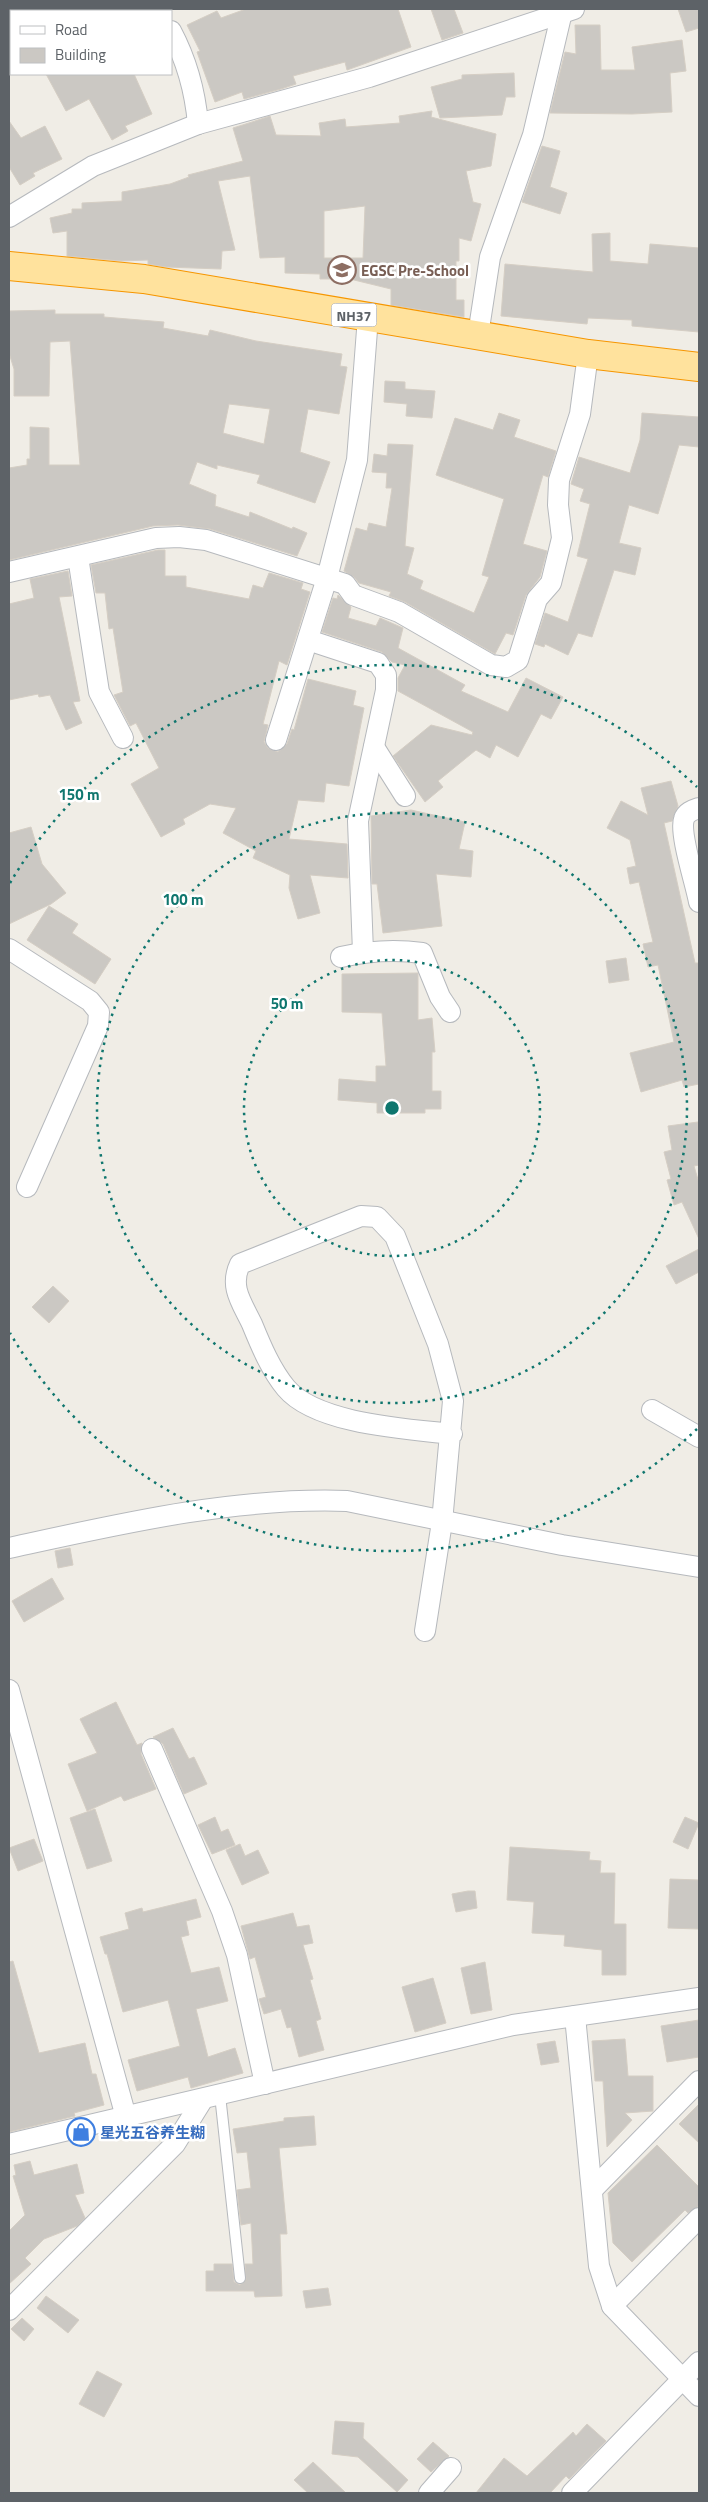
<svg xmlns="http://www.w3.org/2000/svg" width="708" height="2502" viewBox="0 0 708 2502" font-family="'Titillium Web','Noto Sans SC',sans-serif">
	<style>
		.building { fill: #cbc8c3; stroke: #d5cec4; fill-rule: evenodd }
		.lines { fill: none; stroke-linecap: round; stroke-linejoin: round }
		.service-casing { stroke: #b6b9bd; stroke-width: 12 }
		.minor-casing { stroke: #b6b9bd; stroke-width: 22 }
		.trunk-casing { stroke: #f69600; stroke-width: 30 }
		.service { stroke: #fff; stroke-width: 10 }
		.minor { stroke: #fff; stroke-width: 20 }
		.trunk { stroke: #ffe29d; stroke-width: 28 }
		.ring { fill: none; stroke: #0f766e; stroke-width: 2.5; stroke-dasharray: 2.5 5 }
		.labels { text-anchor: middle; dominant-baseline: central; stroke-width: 5; stroke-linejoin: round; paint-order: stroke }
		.shield { fill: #fff; stroke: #8e9195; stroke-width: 1 }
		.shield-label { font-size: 14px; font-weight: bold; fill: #5d6267 }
		.education-label { font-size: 15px; font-weight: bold; fill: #785e54; stroke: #fff; text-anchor: start }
		.shop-label { font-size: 15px; font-weight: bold; fill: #366cbe; stroke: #fff; text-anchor: start }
		.centre { fill: #0f766e; stroke: #fff; stroke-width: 2.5 }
		.ring-label { font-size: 15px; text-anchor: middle; font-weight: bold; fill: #0f766e; stroke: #fff; stroke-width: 5; stroke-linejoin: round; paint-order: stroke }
	</style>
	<rect width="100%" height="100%" fill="#f0ede6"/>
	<!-- building -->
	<g class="building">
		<path d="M246 9H398L411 47 347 70 345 62 293 76 296 84 281 89 244 99 242 92 215 102 197 52 200 51 187 25 217 11 221 18Z"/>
		<path d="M431 9H454L463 33 442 40Z"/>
		<path d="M678 9H699V28L686 32Z"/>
		<path d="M575 25H600L601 70H635L632 47 682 40 686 71 670 73 672 112 632 114 550 113 565 52 576 54Z"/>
		<path d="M514 73 515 97H506L502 115 440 118 431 87 462 79V75Z"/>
		<path d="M46 74H134L152 114 125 126 128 131 112 140 89 99 66 111Z"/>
		<path d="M432 111 431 117 496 134 491 166 466 171 473 202 481 204 471 241 459 238V261H456V300H464V317L391 305V289L350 279H320V274L285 273V257L260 258 250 176 218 181 235 250 222 251 221 269 166 267 148 264V260L121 261 67 256V231L53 233 50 218 72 213V209H82V203L122 201V192L170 184 189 177 188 175 243 161 233 128 252 122 270 116 276 135 321 136 319 123 345 119 346 127 400 123 399 116ZM365 206 363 258H324V211Z"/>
		<path d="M9 121 21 138 45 126 62 159 33 173 35 176 20 185 9 167Z"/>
		<path d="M542 146 560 151 550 187 567 193 560 214 522 202Z"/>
		<path d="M610 233V261L648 264 650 244 699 248V332L632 326V320L588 318 587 324 501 316 505 264 593 272 592 234Z"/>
		<path d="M55 310V314H104V317L164 322 163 328 208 336 210 330 256 341 342 354 340 366 347 367 339 414 308 409 300 452 330 462 315 503 257 483 260 475 217 465V469L197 462 189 484 216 495 215 506 249 517 250 512 292 529 293 527 307 533 297 556 210 529 178 525 153 526 9 560V468L27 465V459H30V427L49 428V465H80L70 341 50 342 49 396H14V369L9 353V311ZM229 404 270 409 264 444 223 433Z"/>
		<path d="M385 381 405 382V389L435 391 432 418 406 416 407 404 384 402Z"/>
		<path d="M499 413 520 420 514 437 556 451 548 477 543 475 523 544 547 551 540 577 526 595 513 635 506 633 495 654 405 602 389 596 391 592 359 583 354 577 344 571 356 528 367 531 369 523 386 527 392 488H386L387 473 372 472 374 454 387 456 388 444 413 445 405 546 414 548 407 574 423 581 420 589 474 613 489 577 482 575 504 499 436 475 455 418 493 430Z"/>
		<path d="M642 413 699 417V447L679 445 658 514 629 505 619 543 641 548 635 575 614 570 592 637 578 633 568 655 545 644 544 647 535 644 545 613 568 622 588 559 577 556 590 504 580 501 584 489 571 484 579 457 630 473 640 440Z"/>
		<path d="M158 550H165V576H186V587L249 599 253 585 263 588 269 573 303 583 301 589 310 592 287 665 279 661 263 724 268 725 264 742 268 748 278 752 287 744 292 729 294 730 308 679 356 691 353 705 364 708 349 786 326 783 324 802 298 800 289 839 347 844 348 878 310 875 320 913 298 919 289 888 290 875 253 858 256 851 223 833 236 808 210 804 183 819 185 824 161 837 131 784 159 768 137 725 136 723 130 726 114 695 123 692 113 628 109 629 105 593H96L91 565Z"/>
		<path d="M68 571 72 596 59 597 80 701 73 702 82 723 66 730 50 695 39 697 38 694 9 700V604L34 598 30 579Z"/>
		<path d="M338 595 351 607 348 618 376 626 380 618 403 628 398 648 465 685 461 691 508 712 526 678 563 697 551 719 541 714 518 757 496 745 490 758 476 750 438 781 443 787 425 802 393 756 431 725 472 735 473 732 398 691V678L405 665 392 662 382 652 322 632 333 598 337 599Z"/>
		<path d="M671 781 678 806 672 821 664 823 695 963H699V1084L684 1087 682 1080 641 1092 630 1053 674 1042 658 965 648 967 643 944 653 942 639 882 630 884 627 868 636 866 630 840 607 828 621 801 648 815 641 788Z"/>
		<path d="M411 810 465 822 459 849 473 851 471 877 436 874 442 926 383 933 377 884H372L371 816Z"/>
		<path d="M31 827 42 864 66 893 51 904 9 924V833Z"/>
		<path d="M49 906 78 924 72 933 111 959 95 984 27 940Z"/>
		<path d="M626 958 629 980 609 983 606 961Z"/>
		<path d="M418 973V1020L432 1018 435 1052H432V1091H441V1109H425V1113H377V1103L338 1100 339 1079 376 1082V1066H386L382 1013 342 1012V974Z"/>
		<path d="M698 1122 699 1165 694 1166 699 1183V1239L682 1202 674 1205 667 1180 671 1179 664 1152 672 1150 668 1126Z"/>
		<path d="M699 1249V1272L676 1284 666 1266Z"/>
		<path d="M53 1286 69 1301 49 1323 32 1307Z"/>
		<path d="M70 1548 73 1565 58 1568 55 1551Z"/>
		<path d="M52 1578 64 1599 24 1622 12 1601Z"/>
		<path d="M116 1702 137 1745 142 1743 141 1754 156 1789 124 1801 121 1796 87 1811 68 1764 97 1753 80 1719Z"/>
		<path d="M173 1728 189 1759 194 1757 207 1784 184 1794 163 1744 153 1737Z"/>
		<path d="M95 1809 112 1861 87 1869 70 1818Z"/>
		<path d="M215 1817 221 1832 228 1829 235 1845 212 1854 198 1825Z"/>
		<path d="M685 1817 699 1823 688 1849 673 1842Z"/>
		<path d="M34 1839 43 1861 18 1871 9 1848Z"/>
		<path d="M240 1844 245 1856 258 1850 269 1873 242 1885 226 1850Z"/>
		<path d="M510 1847 590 1852 589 1860 601 1861 600 1873H615L614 1924H626V1975H602V1950L564 1946 565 1935 532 1933 534 1902 507 1900Z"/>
		<path d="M670 1879 699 1880V1929L668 1928Z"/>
		<path d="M468 1891H475L477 1908 456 1912 452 1894Z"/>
		<path d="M196 1899 201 1917 186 1921 189 1935 181 1937 191 1973 219 1967 228 2001 196 2009 208 2057 235 2048 243 2073 191 2088 188 2077 137 2091 128 2060 180 2046 168 2000 123 2012 107 1954H105L100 1937 129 1929 125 1913 142 1908 143 1912Z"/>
		<path d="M293 1913 297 1927 309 1925 313 1943 303 1945 313 1979 310 1980 321 2019 316 2021 324 2050 299 2057 291 2027 287 2028 281 2009 264 2014 259 1999 266 1997 255 1957 250 1959 241 1926Z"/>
		<path d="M13 1961 39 2053 85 2043 92 2074H96L104 2105 74 2113 75 2116 9 2132V1962Z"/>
		<path d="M485 1962 492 2010 471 2014 461 1968Z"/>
		<path d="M433 1978 446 2023 415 2032 402 1987Z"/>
		<path d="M699 2020V2057L667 2062 661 2026Z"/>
		<path d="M625 2039 628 2076H653V2111L625 2113 632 2120 607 2147 603 2081H595L592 2041Z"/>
		<path d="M555 2041 559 2062 541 2065 537 2044Z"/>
		<path d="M699 2104V2143L679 2124Z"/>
		<path d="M314 2116 316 2145 279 2148 287 2234H280L282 2296 255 2297 254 2291H206V2271H214V2264H232L234 2282 240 2285 246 2280 245 2264H253L251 2223 241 2225 237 2190 251 2188 247 2152 237 2153 233 2129 284 2121V2118Z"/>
		<path d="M657 2145 699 2187V2206L688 2213 685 2210 632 2262 613 2243 608 2193Z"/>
		<path d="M30 2161 34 2175 77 2164 84 2193 75 2195 85 2218 77 2226 44 2239 25 2258 31 2264 9 2284V2231L25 2215 13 2176 16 2175 14 2165Z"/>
		<path d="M328 2288 331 2305 306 2308 303 2291Z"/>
		<path d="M46 2296 79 2320 68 2333 37 2308Z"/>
		<path d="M22 2318 34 2329 24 2341 11 2329Z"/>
		<path d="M97 2371 122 2384 104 2417 79 2404Z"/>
		<path d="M335 2421 364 2423 363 2438 408 2480 397 2492 358 2457 332 2454Z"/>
		<path d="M587 2424 606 2441 569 2479 566 2476 550 2493H476L504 2458 527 2476 573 2432 576 2436Z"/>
		<path d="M433 2442 449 2456 431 2472 417 2459Z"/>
		<path d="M313 2462 346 2493H308L294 2480Z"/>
	</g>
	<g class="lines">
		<defs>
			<path id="service" d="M220 2095 240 2278"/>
			<g id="minor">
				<path d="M159 9 161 11"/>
				<path d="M171 31C187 61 195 90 198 124"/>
				<path d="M9 217 93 166 198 124 369 77 574 9"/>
				<path d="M478 335 490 257 533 135 562 12"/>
				<path d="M78 557 99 692 123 738"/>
				<path d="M9 572 156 538 179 537 206 540 345 584 353 595 399 612 491 665 506 667 518 660 537 599 551 583 562 538 558 505 559 480 580 414 588 354"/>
				<path d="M308 640 378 663 386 675V690L358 821 363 952"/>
				<path d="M276 740 327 578 357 460 368 317"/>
				<path d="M374 747 405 796"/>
				<path d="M699 808C693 810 686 812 684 819 679 833 696 885 699 902"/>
				<path d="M9 949 90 1001 99 1012 98 1026 27 1187"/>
				<path d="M341 957C368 951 395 949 422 953L440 997 450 1012"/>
				<path d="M652 1410 699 1437"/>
				<path d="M9 1548C119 1524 234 1497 347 1501L562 1545 699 1567"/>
				<path d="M425 1631 442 1522 453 1401 438 1344 395 1236 377 1217 361 1216 240 1264C229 1287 242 1303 252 1324 261 1346 271 1370 286 1388 316 1424 407 1429 452 1434"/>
				<path d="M9 1690 126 2117"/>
				<path d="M152 1749 222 1911 237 1955 265 2084"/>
				<path d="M575 2016 599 2266 612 2306 699 2396"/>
				<path d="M9 2144 513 2025 699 1998"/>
				<path d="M593 2189 699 2081"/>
				<path d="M612 2306 699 2218"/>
				<path d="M9 2310 175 2144 203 2099"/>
				<path d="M429 2493 451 2468"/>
				<path d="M572 2493 699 2362"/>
			</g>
			<path id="trunk" d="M9 266 144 279 588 354 699 367"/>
		</defs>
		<!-- service casing -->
		<use href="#service" class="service-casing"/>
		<!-- minor casing -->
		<use href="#minor" class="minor-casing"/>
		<!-- trunk casing -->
		<use href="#trunk" class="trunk-casing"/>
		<!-- service -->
		<use href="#service" class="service"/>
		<!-- minor -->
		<use href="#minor" class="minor"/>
		<!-- trunk -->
		<use href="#trunk" class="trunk"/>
	</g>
	<!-- distance rings -->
	<g class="ring">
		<circle cx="392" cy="1108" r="148"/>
		<circle cx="392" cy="1108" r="295"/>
		<path d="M697 1429A443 443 0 0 1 10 1333M10 883A443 443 0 0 1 697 787"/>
	</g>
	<!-- icons -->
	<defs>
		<symbol id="school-ring" viewBox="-11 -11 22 22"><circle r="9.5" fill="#fff" stroke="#8d6e63" stroke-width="1.5"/><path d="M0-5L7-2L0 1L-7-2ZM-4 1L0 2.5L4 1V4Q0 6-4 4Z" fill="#8d6e63"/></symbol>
		<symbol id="shop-ring" viewBox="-11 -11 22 22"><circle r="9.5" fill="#fff" stroke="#3f7fe0" stroke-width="1.5"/><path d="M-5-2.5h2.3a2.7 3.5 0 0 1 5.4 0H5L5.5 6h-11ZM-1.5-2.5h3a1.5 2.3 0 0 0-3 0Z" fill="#3f7fe0"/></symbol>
	</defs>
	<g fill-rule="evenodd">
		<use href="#school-ring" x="326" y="254" width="32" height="32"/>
		<use href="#shop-ring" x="65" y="2116" width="32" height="32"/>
	</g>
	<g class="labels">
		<!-- shield labels -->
		<rect class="shield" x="331.5" y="303.5" width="45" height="23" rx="4"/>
		<g class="shield-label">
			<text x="354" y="315">NH37</text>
		</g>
		<!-- education labels -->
		<g class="education-label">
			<text x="361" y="270">EGSC Pre-School</text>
		</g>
		<!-- shop labels -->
		<g class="shop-label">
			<text x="100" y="2132">星光五谷养生糊</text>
		</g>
	</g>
	<circle cx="392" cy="1108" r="8" class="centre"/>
	<g class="ring-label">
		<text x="79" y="800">150 m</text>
		<text x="183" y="905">100 m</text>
		<text x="287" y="1009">50 m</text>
	</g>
	<!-- border -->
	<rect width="708" height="2502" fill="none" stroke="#5d6267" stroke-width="20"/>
	<!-- legend -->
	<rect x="10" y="10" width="162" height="65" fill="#ffffff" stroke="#bec0c2"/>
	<rect x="20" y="26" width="25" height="8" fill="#ffffff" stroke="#bec0c2"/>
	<text x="55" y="35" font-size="15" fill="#5d6267">Road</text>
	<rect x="20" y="48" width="25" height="15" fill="#cbc8c3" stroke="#bec0c2"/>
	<text x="55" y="60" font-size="15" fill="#5d6267">Building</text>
</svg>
